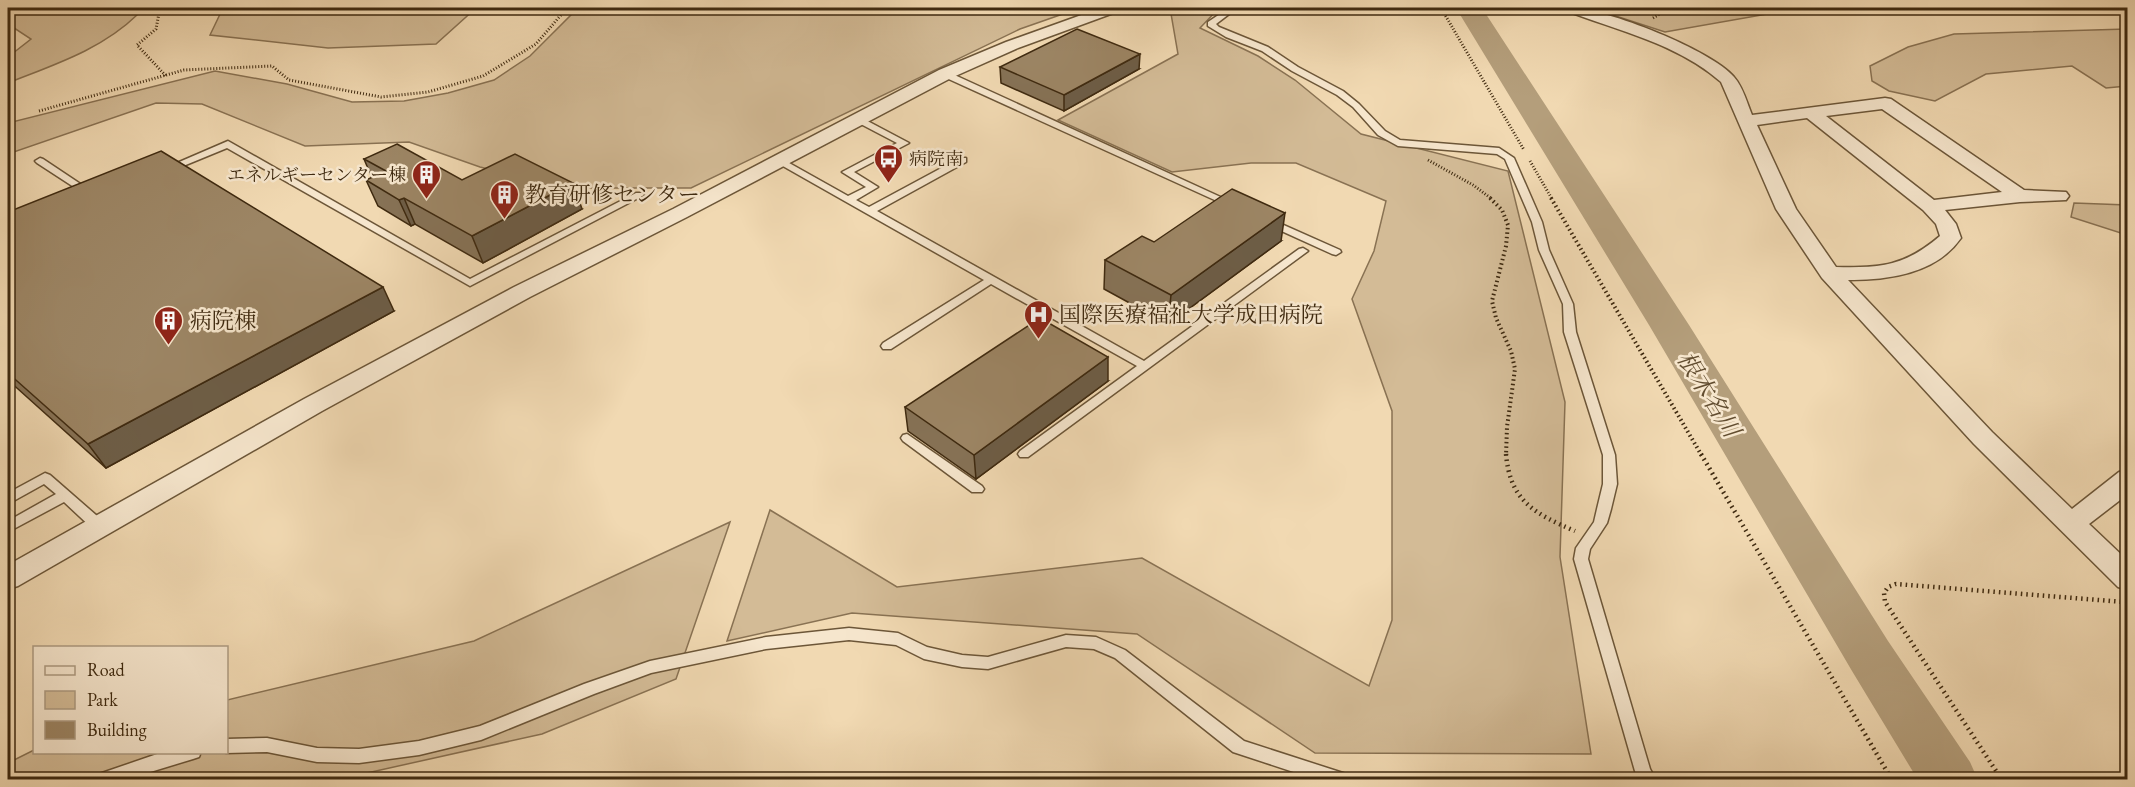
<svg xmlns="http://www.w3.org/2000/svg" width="2135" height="787" viewBox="0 0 2135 787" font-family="'EB Garamond','Noto Serif JP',serif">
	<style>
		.green { fill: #d3bb96; stroke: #897253; stroke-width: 1.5 }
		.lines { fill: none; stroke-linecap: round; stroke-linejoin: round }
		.river { fill: #b49e7b; fill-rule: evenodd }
		.lane-casing { stroke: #6c5638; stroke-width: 3 }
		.street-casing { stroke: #6c5638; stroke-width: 3 }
		.path-far2 { stroke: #3f2a10; stroke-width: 3; stroke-dasharray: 1 2; stroke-linecap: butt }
		.path-far1 { stroke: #3f2a10; stroke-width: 4; stroke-dasharray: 1.5 3; stroke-linecap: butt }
		.path { stroke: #3f2a10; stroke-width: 4.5; stroke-dasharray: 1.5 4; stroke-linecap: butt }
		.lane { fill: #f6e6cd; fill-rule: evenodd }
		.street { fill: #f6e6cd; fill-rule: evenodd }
		.wall { fill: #867256; stroke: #3f2a10; stroke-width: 1.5 }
		.shaded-wall { fill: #6d5d46; stroke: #3f2a10; stroke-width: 1.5 }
		.building { fill: #9c8564; stroke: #3f2a10; stroke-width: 1.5 }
		.labels { text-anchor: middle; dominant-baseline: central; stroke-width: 5; stroke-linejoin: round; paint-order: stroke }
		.far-poi-label { font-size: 18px; fill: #3f2a10; stroke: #f6e6cd; text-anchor: start }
		.poi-label { font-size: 22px; fill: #3f2a10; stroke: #f6e6cd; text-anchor: start }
		.water-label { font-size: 24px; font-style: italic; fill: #624d30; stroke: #f6e6cd }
	</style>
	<rect width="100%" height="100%" fill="#f1d9b2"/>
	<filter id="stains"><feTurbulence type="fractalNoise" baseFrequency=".00333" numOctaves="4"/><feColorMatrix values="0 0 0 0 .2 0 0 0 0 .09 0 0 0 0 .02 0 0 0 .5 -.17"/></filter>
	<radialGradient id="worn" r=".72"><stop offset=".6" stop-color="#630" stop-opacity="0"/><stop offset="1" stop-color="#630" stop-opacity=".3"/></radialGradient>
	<!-- green -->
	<g class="green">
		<path d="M8 8H136L137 15C101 50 53 65 8 83V57L31 39 8 24Z"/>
		<path d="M223 8H476L436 44 328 48 210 35Z"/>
		<path d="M590 8H1080L1020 29 691 188H567L480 167 409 142 305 146 202 104 156 103 8 154V123L215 71 287 84 352 102 404 101 448 93 494 80 530 56 573 13Z"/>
		<path d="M1170 8H1219L1200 28 1258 56 1295 80 1361 134 1508 171 1565 402 1560 557 1591 754 1315 753 1137 634 852 613 727 641 770 510 897 587 1142 558 1369 686 1392 620V411L1352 299 1374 251 1386 201 1296 163H1251L1172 172 1058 120 1178 54Z"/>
		<path d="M1591 8H1801L1665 32Z"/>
		<path d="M2127 29V86L2106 88 2072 66 1986 74 1935 101 1889 91 1872 81 1870 66 1908 47 1954 34Z"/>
		<path d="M2074 203 2127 205V235L2071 217Z"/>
		<path d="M730 522 676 679 542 734 340 779 8 780V763L34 750V752H226L227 700 474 641Z"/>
	</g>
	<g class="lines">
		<!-- river -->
		<path class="river" d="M1456 8H1482L1689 325 1888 641 1970 762 1978 780H1918L1852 671 1649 325Z"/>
		<defs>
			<g id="lane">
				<path d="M1229 8H1237L1216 24 1219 27 1268 47 1298 67 1343 91 1359 104 1385 131 1400 140 1499 148 1514 158 1542 222 1549 250 1573 304 1576 332 1615 455 1617 484 1611 509 1607 523 1590 549 1588 559 1650 769 1656 780H1639L1635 771 1574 559 1576 548 1594 522 1597 509 1603 484V455L1564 332 1563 304 1539 250 1532 222 1505 159 1497 154 1398 146 1378 135 1353 107 1337 95 1292 71 1262 51 1226 37 1208 26V22Z"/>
				<path d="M942 72H948L1238 205 1233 208 1230 207 942 76Z"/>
				<path d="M858 116 909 143 854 172 878 187 856 200 869 207 960 158H966V162L877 211 1144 361 1299 249 1303 248 1308 251 1028 457H1020L1018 454 1020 451 1137 366 991 284 891 349H883L881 346 883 343 984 280 774 161 779 158 782 159 848 196 866 187 842 172 897 143 855 121V117Z"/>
				<path d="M228 141 470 279 636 193H642L644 195 470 286 227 148 171 171H165L163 169Z"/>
				<path d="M40 158 43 159 88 189 86 191H80L37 163 35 161Z"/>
				<path d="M1268 218 1340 250 1341 252 1336 255 1332 254 1264 223V219Z"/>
				<path d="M907 434 982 486 984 489 982 492H972L903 441 901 438 903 435Z"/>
				<path d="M45 473 50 475 104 522 106 526 104 530H94L64 502 8 532V521L56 494 44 484 8 504V493Z"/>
				<path d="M849 628 898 633 927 647 962 655 988 657 1066 635 1096 637 1125 650 1244 741 1343 773 1349 775 1351 780H1318L1233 752 1115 658 1094 649 1066 647 988 669 962 667 924 659 896 645 849 640 766 649 651 673 594 694 481 740 419 755 359 763 317 762 267 752 226 753 224 752H226V739L267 738 317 748 359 749 419 741 480 726 584 684 650 661 766 637Z"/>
				<path d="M163 752H201L199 757 193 759 124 780H94L96 775Z"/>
			</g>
			<g id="street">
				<path d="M1101 8H1122L1119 11 1018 48 951 78 687 217 530 297 322 411 18 586 8 589V565L304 399 514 287 673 209 939 70 1006 42Z"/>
				<path d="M1564 8C1597 4 1712 50 1734 77 1743 87 1747 103 1752 115L1885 98 1891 99 2024 190 2066 192 2069 196 2066 200 2020 202 1945 210 1956 224 1961 238C1936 274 1888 280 1848 280L1992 432 2072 509 2119 472 2128 470V494L2089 524 2128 561V590L2118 587 1974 444 1822 278 1776 209 1721 82C1678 44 1619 31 1567 11ZM1882 109 2002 192 1934 200 1826 116ZM1807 118 1923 210 1936 224 1940 236C1905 266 1881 268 1836 267L1796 209 1757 125Z"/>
			</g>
		</defs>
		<!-- lane casing -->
		<use href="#lane" class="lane-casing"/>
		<!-- street casing -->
		<use href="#street" class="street-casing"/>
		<!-- path-far2 -->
		<g class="path-far2">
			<path d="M160 8 156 29 137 45 166 76"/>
			<path d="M1441 8 1524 150"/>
			<path d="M1653 18 1670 8"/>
			<path d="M39 111 184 70 272 66 289 80 381 97 428 92 483 76 536 44 567 8"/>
			<path d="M1428 160 1473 185 1492 199"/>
			<path d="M1530 161 1552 199"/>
		</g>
		<!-- path-far1 -->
		<g class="path-far1">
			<path d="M1490 198 1502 210 1508 225 1506 246 1492 301 1496 318 1511 351 1515 369 1507 427 1506 456"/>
			<path d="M1551 198 1702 456"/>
		</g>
		<!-- path -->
		<g class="path">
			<path d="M1506 454C1510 501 1535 514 1575 531"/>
			<path d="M1701 454 1892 780"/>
			<path d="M2002 780 1885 602 1884 593 1888 587 1896 584 2124 602"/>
		</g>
		<!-- lane -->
		<use href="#lane" class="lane"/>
		<!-- street -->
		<use href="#street" class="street"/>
	</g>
	<!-- wall -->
	<g class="wall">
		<path d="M1000 67 1139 69 1064 111 1001 83Z"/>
		<path d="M364 159 462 180 582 209 483 263 415 224 411 226 378 206 366 180 372 178Z"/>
		<path d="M8 212 394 311 106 468 8 380Z"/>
		<path d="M1281 241 1168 324 1104 289 1105 260Z"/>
		<path d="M1108 381 976 479 908 431 905 407Z"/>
	</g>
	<!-- shaded-wall -->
	<g class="shaded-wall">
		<path d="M1140 54 1139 69 1064 111V95Z"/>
		<path d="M573 183 582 209 483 263 472 236Z"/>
		<path d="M404 198 415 224 411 226 399 200Z"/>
		<path d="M1285 213 1281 241 1168 324 1171 295Z"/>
		<path d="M383 287 394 311 106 468 88 444Z"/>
		<path d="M1108 357V381L976 479 974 455Z"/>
	</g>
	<!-- building -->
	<g class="building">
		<path d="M1077 29 1140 54 1064 95 1000 67Z"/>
		<path d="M397 144 462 180 515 154 573 183 472 236 404 198 399 200 366 180 386 171 364 159Z"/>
		<path d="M161 151 383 287 88 444 8 373V212Z"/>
		<path d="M1232 189 1285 213 1171 295 1105 260 1142 236 1154 242Z"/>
		<path d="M1040 318 1108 357 974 455 905 407Z"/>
	</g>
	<!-- icons -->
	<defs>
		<symbol id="bus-pin" viewBox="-11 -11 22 30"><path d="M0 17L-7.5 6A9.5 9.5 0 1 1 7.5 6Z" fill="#8f2418" stroke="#f6e6cd"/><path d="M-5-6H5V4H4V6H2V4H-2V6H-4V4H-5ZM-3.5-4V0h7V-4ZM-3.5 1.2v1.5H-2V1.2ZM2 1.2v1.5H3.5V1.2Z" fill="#fff"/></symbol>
		<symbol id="building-pin" viewBox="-11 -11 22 30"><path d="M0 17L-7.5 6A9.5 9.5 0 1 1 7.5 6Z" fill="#8f2418" stroke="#f6e6cd"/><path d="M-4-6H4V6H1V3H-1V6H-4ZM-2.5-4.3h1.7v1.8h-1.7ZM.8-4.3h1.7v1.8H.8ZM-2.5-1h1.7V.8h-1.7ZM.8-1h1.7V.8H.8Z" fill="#fff"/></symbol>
		<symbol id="hospital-pin" viewBox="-11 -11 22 30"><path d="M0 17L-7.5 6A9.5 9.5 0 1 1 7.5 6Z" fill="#8f2418" stroke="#f6e6cd"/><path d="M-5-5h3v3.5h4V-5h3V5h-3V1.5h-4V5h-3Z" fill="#fff"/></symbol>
	</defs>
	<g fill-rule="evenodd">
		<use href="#bus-pin" x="872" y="142" width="33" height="45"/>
		<use href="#building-pin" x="410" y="158" width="33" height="45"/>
		<use href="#building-pin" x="488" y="178" width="33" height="45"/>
		<use href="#hospital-pin" x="1022" y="298" width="33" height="45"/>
		<use href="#building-pin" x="152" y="304" width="33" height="45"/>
	</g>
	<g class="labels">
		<!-- far-poi labels -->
		<g class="far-poi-label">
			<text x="909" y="158">病院南</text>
			<text x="406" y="174" text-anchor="end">エネルギーセンター棟</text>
		</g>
		<!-- poi labels -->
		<g class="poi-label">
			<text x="525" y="194">教育研修センター</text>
			<text x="1059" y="314">国際医療福祉大学成田病院</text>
			<text x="190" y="320">病院棟</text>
		</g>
		<!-- water labels -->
		<g class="water-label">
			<text transform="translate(1709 394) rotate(58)">根木名川</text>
		</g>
	</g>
	<!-- margin -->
	<rect width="2135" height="787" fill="none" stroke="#f1d9b2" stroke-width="30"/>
	<rect x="9" y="9" width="2117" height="769" fill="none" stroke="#3f2a10" stroke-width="3"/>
	<rect x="15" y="15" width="2105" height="757" fill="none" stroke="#3f2a10" stroke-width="1.5"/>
	<!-- legend -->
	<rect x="33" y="646" width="195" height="108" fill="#f6e6cd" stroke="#ad9b81" stroke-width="1.5"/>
	<rect x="45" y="666" width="30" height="9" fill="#f6e6cd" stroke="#ad9b81" stroke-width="1.5"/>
	<text x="87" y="676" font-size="18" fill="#3f2a10">Road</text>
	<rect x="45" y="691" width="30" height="18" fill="#d3bb96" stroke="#ad9b81" stroke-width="1.5"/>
	<text x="87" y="706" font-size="18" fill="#3f2a10">Park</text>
	<rect x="45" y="721" width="30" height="18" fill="#9c8564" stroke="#ad9b81" stroke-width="1.5"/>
	<text x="87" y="736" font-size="18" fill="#3f2a10">Building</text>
	<rect width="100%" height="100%" filter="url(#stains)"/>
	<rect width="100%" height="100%" fill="url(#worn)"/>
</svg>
